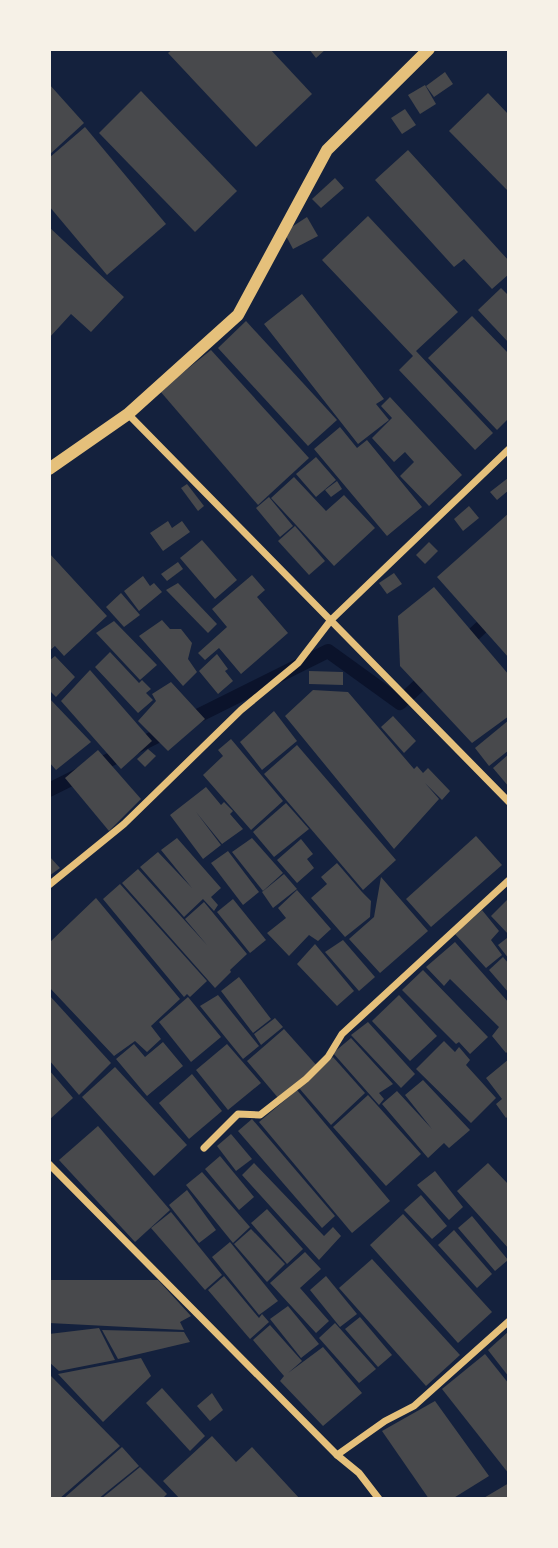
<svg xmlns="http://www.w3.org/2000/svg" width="558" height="1548" viewBox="0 0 558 1548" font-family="Montserrat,sans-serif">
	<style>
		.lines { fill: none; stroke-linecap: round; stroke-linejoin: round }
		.stream { stroke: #0b132b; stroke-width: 14 }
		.building { fill: #48494c }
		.minor { stroke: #e5c07b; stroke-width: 7 }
		.tertiary { stroke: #e5c07b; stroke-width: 12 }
	</style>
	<rect width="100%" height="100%" fill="#14213d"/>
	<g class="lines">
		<!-- stream -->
		<g class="stream">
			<path d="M461 646 509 602"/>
			<path d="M49 790 328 651 400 703 431 674"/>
		</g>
	</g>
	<!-- building -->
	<g class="building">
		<path d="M173 49H270L312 94 256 147 168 53Z"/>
		<path d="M309 49H326L316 58Z"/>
		<path d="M445 72 453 84 434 97 426 86Z"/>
		<path d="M49 84 84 123 49 155Z"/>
		<path d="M425 85 436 104 420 114 408 95Z"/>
		<path d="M141 91 237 191 195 232 99 133Z"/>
		<path d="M488 93 509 115V192L449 131Z"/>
		<path d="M405 109 416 125 402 134 391 118Z"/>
		<path d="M85 127 166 224 107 275 49 206V158Z"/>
		<path d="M408 150 509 261V274L492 289 464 259 454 267 375 180Z"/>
		<path d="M335 178 344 188 321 208 312 199Z"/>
		<path d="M368 216 458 312 416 351 493 433 475 450 399 370 413 356 322 260Z"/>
		<path d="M307 217 318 236 293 249 284 232Z"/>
		<path d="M49 227 124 297 91 332 71 314 49 338Z"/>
		<path d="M501 288 509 296V343L478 310Z"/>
		<path d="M302 294 384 399 376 404 389 420 358 444 264 324Z"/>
		<path d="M472 316 509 354V418L497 430 428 358Z"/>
		<path d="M246 321 337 420 308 446 218 348Z"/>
		<path d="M211 350 309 458 258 505 160 391Z"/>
		<path d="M390 397 462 475 429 506 400 476 414 462 405 452 394 462 372 438 392 418 381 406Z"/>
		<path d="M340 427 357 448 367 440 422 507 387 536 314 449Z"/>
		<path d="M316 457 336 480 316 497 296 474Z"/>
		<path d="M294 477 326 511 344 495 375 528 334 566 271 498Z"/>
		<path d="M508 478 509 490 497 500 490 492Z"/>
		<path d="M337 481 342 489 331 497 325 490Z"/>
		<path d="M187 484 204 506 198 511 181 488Z"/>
		<path d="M269 497 293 526 280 537 256 508Z"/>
		<path d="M469 506 479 518 463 531 454 519Z"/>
		<path d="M509 513V658L437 577Z"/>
		<path d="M168 521 172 528 182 521 190 532 163 551 150 533Z"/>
		<path d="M295 526 325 561 309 575 278 541Z"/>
		<path d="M202 540 237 580 215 599 180 558Z"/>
		<path d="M429 542 438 551 425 564 416 555Z"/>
		<path d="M49 553 107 616 64 656 55 646 49 651Z"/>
		<path d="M178 562 183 569 167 581 161 574Z"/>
		<path d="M394 573 402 584 387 594 379 583Z"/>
		<path d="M252 575 265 590 257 597 288 633 241 674 219 648 205 660 198 653 227 627 212 609Z"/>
		<path d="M143 576 150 586 154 583 162 592 139 611 124 591Z"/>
		<path d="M178 583 217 624 208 633 166 590Z"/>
		<path d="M434 587 509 675V716L472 743 400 666 398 616Z"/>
		<path d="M121 593 140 615 124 627 106 607Z"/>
		<path d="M162 620 170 629H181L192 643 188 659 197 672 183 686 139 636Z"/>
		<path d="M114 621 157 665 140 680 96 633Z"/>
		<path d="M110 652 139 683 142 680 151 689 146 693 153 700 138 713 95 667Z"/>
		<path d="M217 654 228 669 225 671 233 681 218 694 199 671Z"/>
		<path d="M55 656 75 677 56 697 51 692 49 694V661Z"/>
		<path d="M90 670 152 741 121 769 61 701Z"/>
		<path d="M309 671 343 672V685L309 684Z"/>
		<path d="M171 682 205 719 168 751 138 721 156 701 152 694Z"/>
		<path d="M313 690 348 692 414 769 417 766 423 773 428 768 450 791 442 800 425 783 439 799 394 849 285 716Z"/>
		<path d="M49 698 91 742 56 770 49 762Z"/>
		<path d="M274 711 297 741 262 770 240 742Z"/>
		<path d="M393 716 416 741 404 753 381 727Z"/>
		<path d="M509 720V750L489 766 475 748Z"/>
		<path d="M231 739 283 801 251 830 203 775 223 756 218 750Z"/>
		<path d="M297 745 396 860 363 890 264 774Z"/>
		<path d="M148 749 156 756 145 767 137 759Z"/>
		<path d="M98 750 141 799 109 831 65 778Z"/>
		<path d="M509 754V787L493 768Z"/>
		<path d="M206 787 221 805 224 802 233 811 230 814 243 829 222 844 196 812 221 845 203 859 170 815Z"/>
		<path d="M286 803 309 829 274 857 253 832Z"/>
		<path d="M476 836 502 865 431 927 406 899Z"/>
		<path d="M177 838 221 888 211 897 218 905 214 911 203 899 184 917 140 867 158 852 192 888 161 850Z"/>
		<path d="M252 838 283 873 263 891 232 852Z"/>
		<path d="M301 839 313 854 307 859 314 868 297 883 277 860Z"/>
		<path d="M228 851 259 892 243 905 211 863Z"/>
		<path d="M49 856 60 868 49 876Z"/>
		<path d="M337 863 362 892 371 901 370 917 345 937 311 898 327 884 321 877Z"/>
		<path d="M138 869 207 945 185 919 204 902 247 954 230 970 231 972 215 988 122 883Z"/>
		<path d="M284 874 297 889 273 908 262 892Z"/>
		<path d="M381 877 428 931 380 973 349 939 374 917Z"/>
		<path d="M120 884 207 981 190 997 187 994 184 997 103 899Z"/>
		<path d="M297 890 331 929 318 941 309 935 289 956 267 933 286 918 278 908Z"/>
		<path d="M96 898 180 999 151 1026 161 1039 147 1052 135 1041 114 1056 49 987V943Z"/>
		<path d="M509 898V935L491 916Z"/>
		<path d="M233 899 266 940 250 953 217 912Z"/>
		<path d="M482 910 499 931 491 940 502 955 486 968 455 934Z"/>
		<path d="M507 938 509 940V959L498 945Z"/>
		<path d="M343 940 375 977 359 991 325 952Z"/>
		<path d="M455 942 509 1003V1050L506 1053 492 1036 499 1027 450 979 444 986 426 967Z"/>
		<path d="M315 944 354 991 337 1006 297 964Z"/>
		<path d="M503 957 509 964V993L489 970Z"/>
		<path d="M423 970 488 1037 470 1054 459 1042 456 1044 402 990Z"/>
		<path d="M239 977 271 1019 253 1033 221 991Z"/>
		<path d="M49 995 111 1063 79 1095 49 1060Z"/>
		<path d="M218 995 259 1046 243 1059 200 1006Z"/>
		<path d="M399 995 437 1036 410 1061 372 1021Z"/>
		<path d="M188 997 221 1037 191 1062 159 1022Z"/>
		<path d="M275 1018 283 1027 261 1045 254 1034Z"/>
		<path d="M368 1022 415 1074 401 1088 351 1035Z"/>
		<path d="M284 1029 318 1067 279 1099 247 1061Z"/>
		<path d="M351 1038 393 1084 379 1093 384 1099 379 1105 333 1053Z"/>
		<path d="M444 1041 455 1052 459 1047 470 1060 466 1065 496 1098 471 1123 416 1069Z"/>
		<path d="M163 1042 183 1066 147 1096 116 1059 134 1044 145 1057Z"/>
		<path d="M227 1044 261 1083 228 1110 196 1070Z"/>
		<path d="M333 1057 365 1093 331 1125 299 1088Z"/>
		<path d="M509 1059V1115L506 1118 496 1104 502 1099 486 1078Z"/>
		<path d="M115 1067 187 1145 154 1176 82 1097Z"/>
		<path d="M49 1070 73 1098 49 1120Z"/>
		<path d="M192 1074 222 1111 189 1139 159 1103Z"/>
		<path d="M423 1080 470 1130 449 1148 444 1143 428 1158 382 1104 397 1091 432 1129 405 1095Z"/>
		<path d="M297 1090 390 1201 352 1233 259 1122Z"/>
		<path d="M368 1095 421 1154 386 1186 333 1127Z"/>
		<path d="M252 1119 335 1216 322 1228 238 1131Z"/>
		<path d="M98 1126 170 1210 135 1242 59 1160Z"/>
		<path d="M231 1134 252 1159 236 1171 217 1146Z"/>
		<path d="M220 1156 254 1197 239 1210 205 1169Z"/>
		<path d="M254 1163 324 1236 333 1227 341 1236 319 1260 242 1175Z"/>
		<path d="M488 1163 509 1185V1249L457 1191Z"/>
		<path d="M435 1171 463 1207 449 1220 417 1185Z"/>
		<path d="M202 1172 250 1227 233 1243 186 1185Z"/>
		<path d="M187 1190 216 1230 199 1243 169 1205Z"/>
		<path d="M421 1195 447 1226 432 1239 404 1210Z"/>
		<path d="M267 1209 303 1249 287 1264 251 1223Z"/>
		<path d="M171 1212 222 1275 205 1290 151 1228Z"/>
		<path d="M403 1214 492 1312 458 1343 370 1245Z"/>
		<path d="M472 1216 508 1260 495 1271 458 1228Z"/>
		<path d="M251 1229 285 1264 267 1282 234 1244Z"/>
		<path d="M454 1230 492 1274 477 1288 438 1245Z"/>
		<path d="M230 1242 278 1301 259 1315 212 1257Z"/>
		<path d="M305 1252 321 1269 300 1288 329 1321 316 1333 270 1283Z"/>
		<path d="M372 1259 460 1355 426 1386 339 1288Z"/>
		<path d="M224 1276 259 1318 262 1314 269 1322 250 1339 208 1290Z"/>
		<path d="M326 1276 357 1314 340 1327 310 1290Z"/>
		<path d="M49 1280H158L191 1316 180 1322 184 1330 49 1323Z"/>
		<path d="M288 1306 319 1344 301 1358 270 1319Z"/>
		<path d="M360 1317 392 1355 378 1367 345 1329Z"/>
		<path d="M335 1323 376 1369 359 1383 319 1338Z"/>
		<path d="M270 1325 302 1361 288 1373 323 1347 362 1393 323 1426 280 1381 284 1376 253 1340Z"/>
		<path d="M99 1328 115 1360 59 1371 49 1362V1334Z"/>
		<path d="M102 1330 184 1332 190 1342 118 1359Z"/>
		<path d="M509 1331V1377L488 1350Z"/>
		<path d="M485 1354 509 1384V1474L442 1389Z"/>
		<path d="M141 1358 151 1376 103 1422 58 1374Z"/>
		<path d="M49 1374 120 1446 59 1499H49Z"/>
		<path d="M162 1388 205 1436 190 1451 146 1403Z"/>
		<path d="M212 1393 223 1410 210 1421 197 1406Z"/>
		<path d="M435 1401 489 1476 452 1499H429L382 1431Z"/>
		<path d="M212 1436 236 1462 252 1447 300 1499H180L163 1481Z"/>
		<path d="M122 1447 139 1466 98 1499H63Z"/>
		<path d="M140 1467 167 1494 162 1499H101Z"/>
		<path d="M509 1483V1499H482Z"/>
	</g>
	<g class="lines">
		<!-- minor -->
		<g class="minor">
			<path d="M128 414 509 802"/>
			<path d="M49 885 124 824 241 710 298 663 331 620 509 449"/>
			<path d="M204 1148 238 1114 260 1115 306 1079 328 1057 342 1034 509 880"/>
			<path d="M49 1164 337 1455 359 1473 379 1499"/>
			<path d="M337 1455 385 1421 414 1406 509 1321"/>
		</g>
		<!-- tertiary -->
		<path class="tertiary" d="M49 469 128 414 238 315 327 150 429 49"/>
	</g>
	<!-- border -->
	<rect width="558" height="1548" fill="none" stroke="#f6f1e7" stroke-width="102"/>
</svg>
